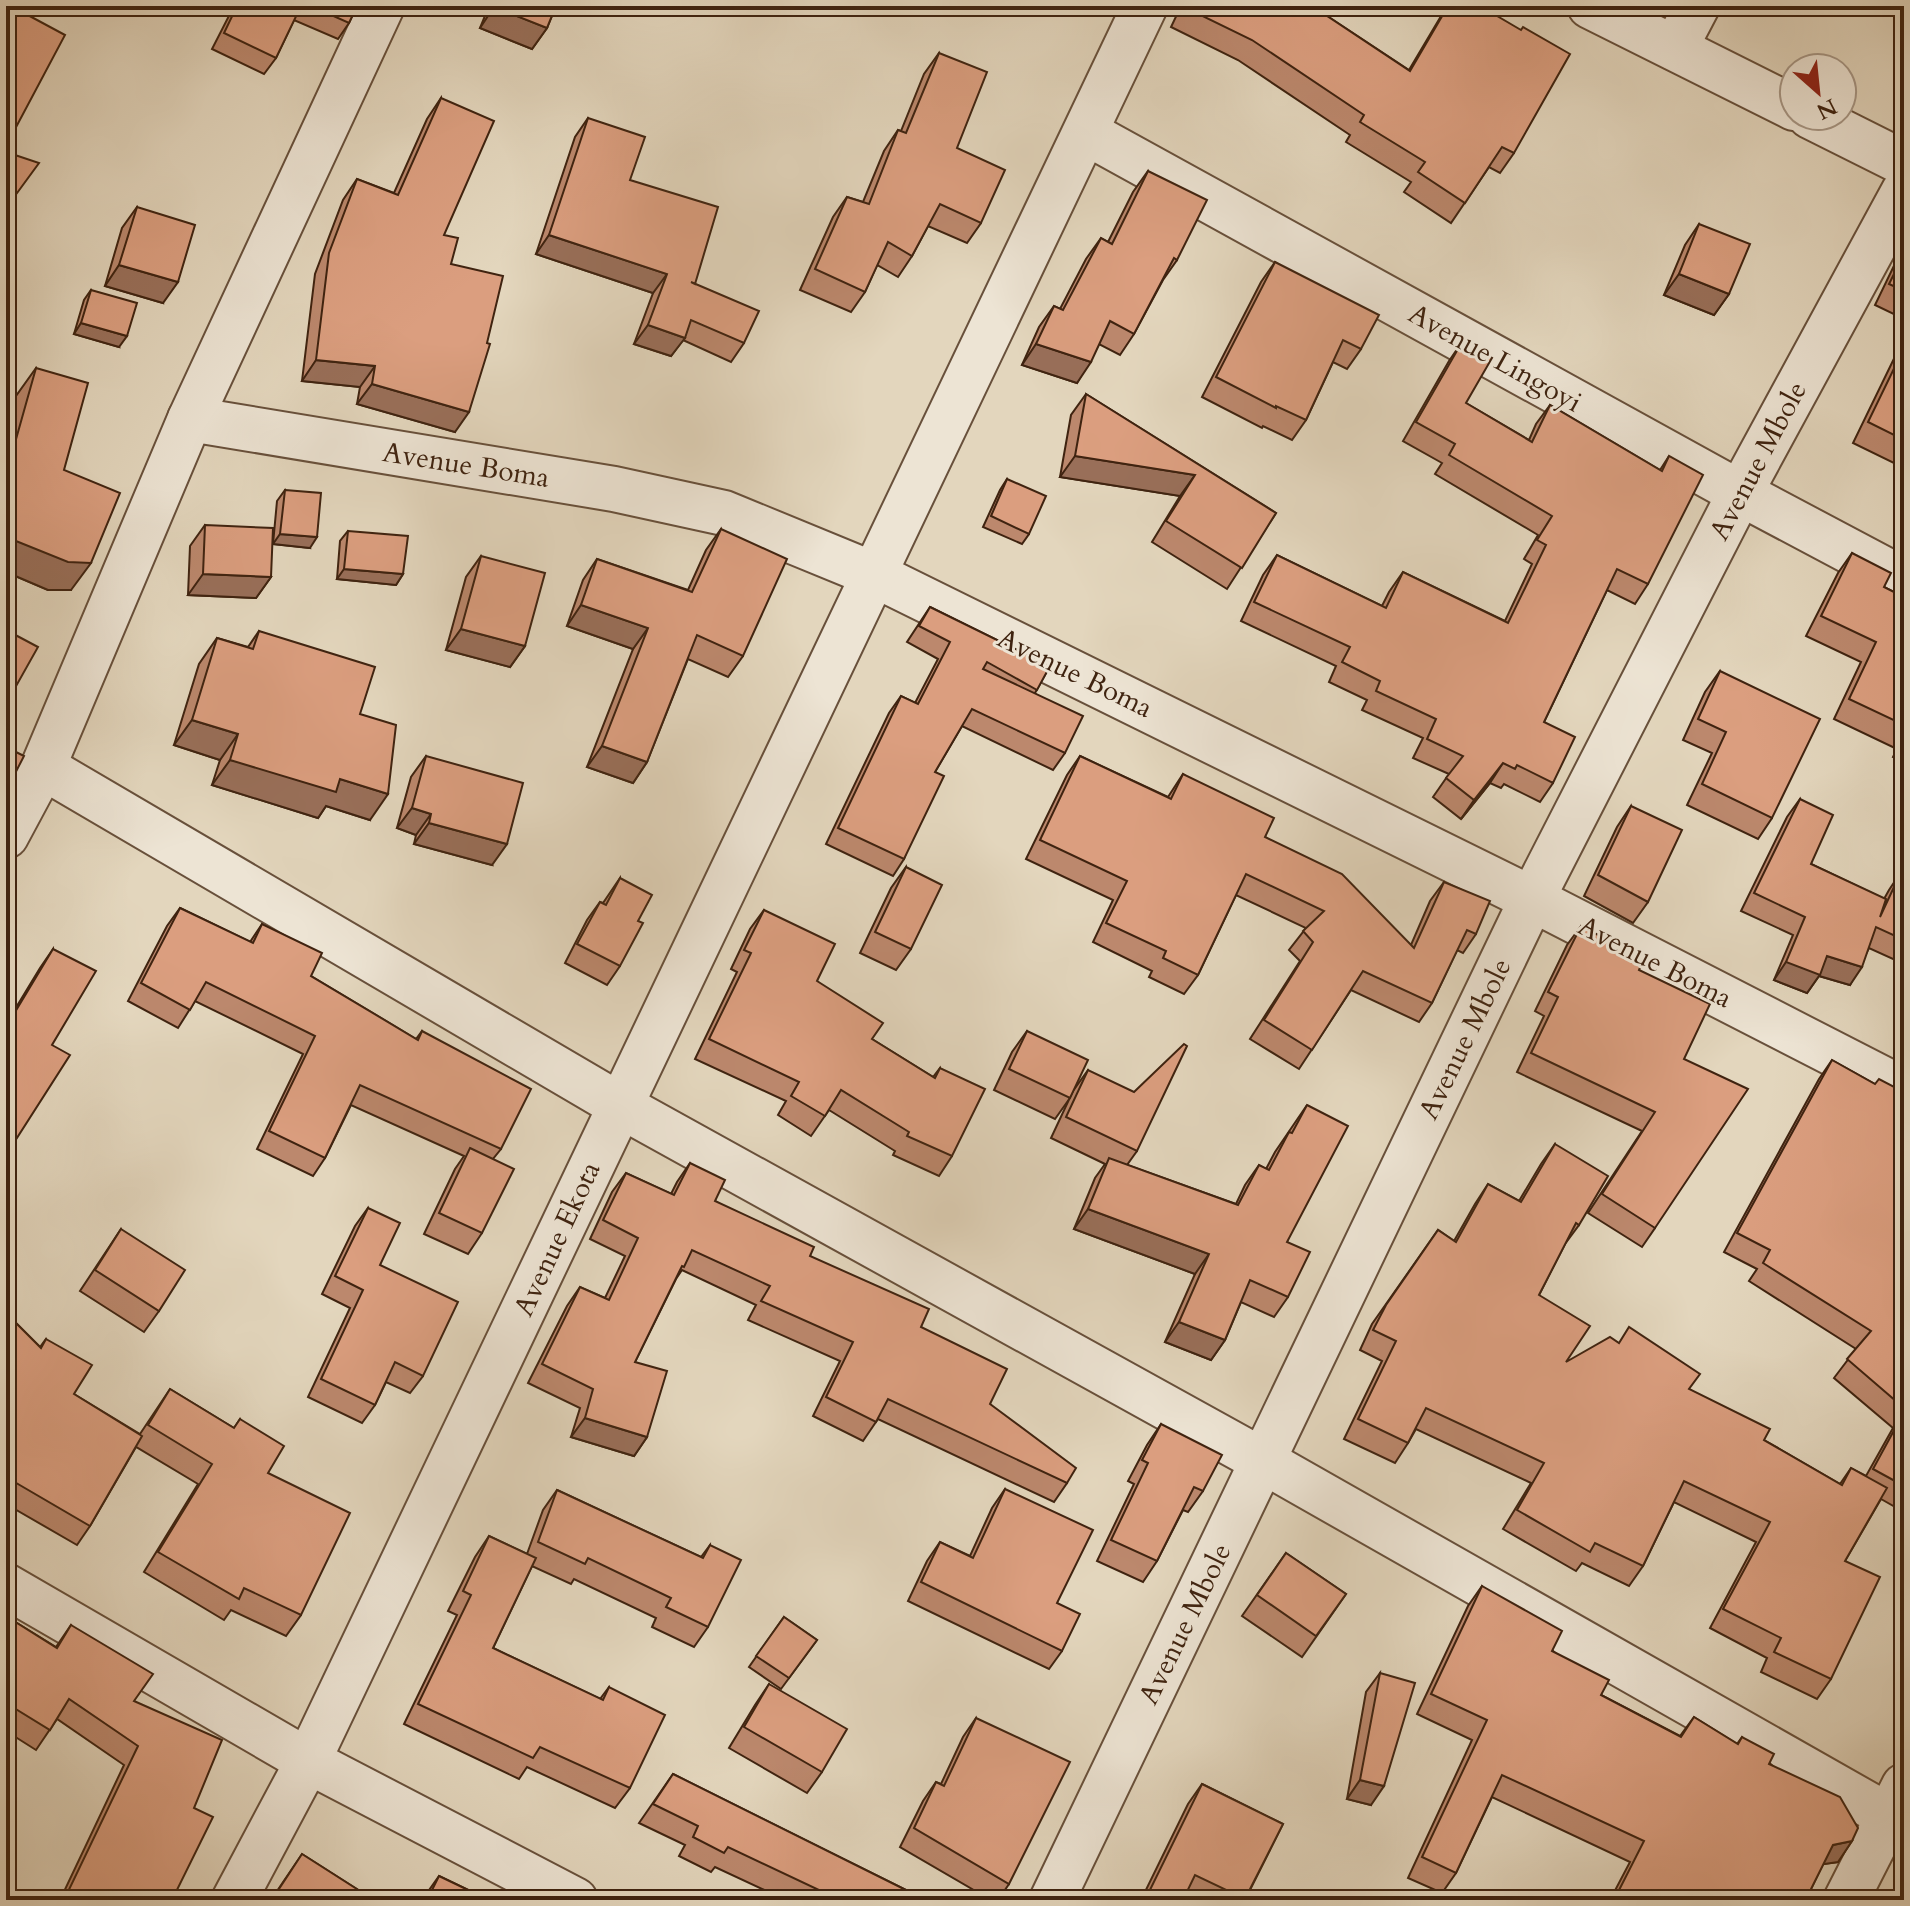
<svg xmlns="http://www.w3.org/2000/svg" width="1910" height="1906" viewBox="0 0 1910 1906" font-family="Cardo,serif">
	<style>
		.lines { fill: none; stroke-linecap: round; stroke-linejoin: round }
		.minor-casing { stroke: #68503b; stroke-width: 48 }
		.tertiary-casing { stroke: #68503b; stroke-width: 48 }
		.minor { stroke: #ede4d4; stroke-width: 44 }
		.tertiary { stroke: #ede4d4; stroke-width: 44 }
		.wall { fill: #bc886d; stroke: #3f2310; stroke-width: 2 }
		.shaded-wall { fill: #996f59; stroke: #3f2310; stroke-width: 2 }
		.building { fill: #db9e7f; stroke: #3f2310; stroke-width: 2 }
		.labels { text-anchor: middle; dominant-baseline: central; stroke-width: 6; stroke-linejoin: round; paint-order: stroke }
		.street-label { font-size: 28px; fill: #3f2310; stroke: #ede4d4 }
	</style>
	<rect width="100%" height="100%" fill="#e3d6bd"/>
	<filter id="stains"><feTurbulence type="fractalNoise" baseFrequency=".0025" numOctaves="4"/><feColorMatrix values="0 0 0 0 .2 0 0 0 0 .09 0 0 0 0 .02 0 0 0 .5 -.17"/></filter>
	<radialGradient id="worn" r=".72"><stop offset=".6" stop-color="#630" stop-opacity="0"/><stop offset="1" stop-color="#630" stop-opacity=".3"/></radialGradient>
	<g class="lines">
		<defs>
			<g id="minor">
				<path d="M1590 6 1794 108"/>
				<path d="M1675 48 1697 6"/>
				<path d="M1810 116 1904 163"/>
				<path d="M1087 133 1740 493 1904 580"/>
				<path d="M190 419 614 489 724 513 875 575 1532 899 1904 1090"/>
				<path d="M43 767 621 1106 1263 1461 1904 1825"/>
				<path d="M6 836 43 767 190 419 382 6"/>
				<path d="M6 1586 308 1761 575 1900"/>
				<path d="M234 1900 308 1761 1145 6"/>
				<path d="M1052 1900 1532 899 1740 493 1904 191"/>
			</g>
			<path id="tertiary" d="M1846 1900 1904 1786"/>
		</defs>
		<!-- minor casing -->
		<use href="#minor" class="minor-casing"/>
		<!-- tertiary casing -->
		<use href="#tertiary" class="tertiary-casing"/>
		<!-- minor -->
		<use href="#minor" class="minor"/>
		<!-- tertiary -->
		<use href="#tertiary" class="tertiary"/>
	</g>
	<!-- wall -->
	<g class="wall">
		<path d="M234 6H357L349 23 338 39 294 20 276 58 264 74 212 49Z"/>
		<path d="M489 6H556L547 28 532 49 480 28Z"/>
		<path d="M1181 6H1312L1409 70 1447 6H1480L1514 153 1500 173 1489 167 1451 223 1404 192 1411 182 1346 142 1350 135 1238 60 1171 27Z"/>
		<path d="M939 53 957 148 981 223 967 243 928 226 912 256 898 277 877 265 865 292 851 312 800 290 833 217 847 197 863 202 884 151 898 130 901 131 924 74Z"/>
		<path d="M441 98 444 235 451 264 455 432 357 404 360 387 302 381 315 274 343 200 357 179 394 193 427 119Z"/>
		<path d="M588 118 630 180 695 284 744 343 731 362 683 340 671 356 634 344 653 293 536 254 575 137Z"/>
		<path d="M1148 171 1177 260 1163 280 1134 334 1120 355 1099 344 1077 383 1022 365 1039 327 1054 306 1060 309 1086 259 1101 238 1108 242 1133 192Z"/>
		<path d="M137 207 163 303 105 286 122 228Z"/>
		<path d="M1699 224 1729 294 1714 315 1664 295 1685 245Z"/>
		<path d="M1904 245V319L1875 305Z"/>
		<path d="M1275 262 1361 349 1347 369 1333 362 1306 420 1292 440 1263 426 1262 428 1202 397 1261 282Z"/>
		<path d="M91 290 119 347 74 334 84 300Z"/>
		<path d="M1904 338V468L1853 443Z"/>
		<path d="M1462 342 1466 403 1529 440 1536 424 1550 405 1660 470 1669 456 1648 584 1635 604 1607 590 1544 722 1553 783 1540 802 1504 784 1501 788 1490 783 1461 819 1433 797 1449 774 1413 758 1423 738 1362 710 1367 700 1329 682 1336 666 1241 621 1263 575 1277 555 1382 606 1389 592 1403 572 1505 621 1532 564 1524 559 1538 535 1435 474 1442 463 1403 441 1449 361Z"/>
		<path d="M36 368 64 470 71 590H48L6 572V432L16 396Z"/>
		<path d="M1086 394 1276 513 1227 589 1152 542 1180 496 1060 477 1071 415Z"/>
		<path d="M1007 479 1029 534 1022 544 983 527 1000 490Z"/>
		<path d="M285 490 310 548 273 544 277 501Z"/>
		<path d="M205 525 271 577 256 598 188 595 190 546Z"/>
		<path d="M721 529 743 656 728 677 688 659 647 762 633 783 587 767 633 649 567 626 583 580 597 559 688 590 706 550Z"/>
		<path d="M348 531 403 574 396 585 337 579 340 541Z"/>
		<path d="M1852 553 1884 587 1904 597V762L1893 757 1897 749 1834 719 1861 662 1806 636 1838 573Z"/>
		<path d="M481 556 525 646 510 667 446 650 466 577Z"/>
		<path d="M930 607 1050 666 1035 693 1065 753 1053 770 962 726 935 772 904 859 893 876 826 844 889 713 901 696 915 703 938 659 907 642Z"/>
		<path d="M259 631 360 714 370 820 326 806 318 818 212 785 220 760 174 745 199 664 217 638 248 647Z"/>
		<path d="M1720 671 1772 818 1758 839 1687 805 1712 753 1683 740 1705 692Z"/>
		<path d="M426 756 492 865 414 844 416 835 397 828 411 777Z"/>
		<path d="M1080 756 1168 797 1183 774 1265 837 1411 945 1430 901 1444 882 1476 934 1463 953 1457 950 1432 1003 1419 1022 1351 990 1299 1069 1250 1039 1300 961 1289 950 1306 928 1236 895 1198 975 1184 994 1149 977 1152 971 1093 942 1113 900 1026 859 1067 775Z"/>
		<path d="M1800 799 1811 864 1884 899 1889 890 1901 872 1904 873V964L1869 948 1850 985 1819 976 1807 993 1774 980 1793 935 1741 911 1787 817Z"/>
		<path d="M1631 806 1648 902 1633 923 1584 896 1617 827Z"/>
		<path d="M906 867 911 949 896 970 860 953 891 888Z"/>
		<path d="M620 878V966L607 985 565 963 587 920 600 902 603 903Z"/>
		<path d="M180 908 250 942 262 924 311 976 416 1039 422 1031 501 1149 493 1159 482 1233 468 1254 424 1234 455 1169 464 1156 351 1105 325 1158 313 1176 257 1149 303 1054 195 1001 178 1028 128 1001 167 926Z"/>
		<path d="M764 910 817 981 872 1039 933 1077 940 1068 952 1156 939 1176 893 1155 895 1151 829 1110 811 1136 778 1115 786 1101 695 1059 737 972 731 969 750 929Z"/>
		<path d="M1581 926 1623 954 1639 970 1684 1059 1655 1228 1642 1247 1588 1213 1642 1131 1517 1072 1544 1016 1535 1011 1567 945Z"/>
		<path d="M53 949 52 1045 6 1155V1024L40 968Z"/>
		<path d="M1027 1031 1070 1098 1055 1119 994 1090 1012 1052Z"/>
		<path d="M1832 1060 1875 1084 1904 1092V1512L1881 1499 1845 1561 1831 1679 1817 1699 1761 1672 1767 1658 1710 1628 1756 1542 1674 1502 1643 1566 1629 1586 1582 1563 1576 1571 1503 1529 1531 1483 1416 1429 1408 1443 1395 1463 1344 1439 1382 1361 1360 1350 1372 1324 1438 1230 1454 1241 1475 1204 1488 1184 1519 1201 1541 1164 1555 1144 1579 1225 1565 1244 1539 1295 1566 1362 1689 1389 1764 1440 1840 1484 1851 1468 1866 1476 1893 1428 1834 1378 1856 1349 1749 1281 1757 1269 1724 1252 1819 1079Z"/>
		<path d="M1088 1070 1137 1151 1127 1165 1236 1204 1245 1185 1259 1165 1266 1169 1275 1152 1307 1105 1287 1242 1288 1297 1274 1317 1241 1302 1225 1340 1211 1360 1165 1342 1195 1274 1074 1229 1095 1178 1105 1164 1051 1138 1073 1091Z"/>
		<path d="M690 1163 715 1201 810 1256 921 1327 990 1404 1067 1483 1054 1502 878 1419 863 1441 813 1416 840 1361 748 1320 756 1305 682 1270 676 1279 635 1362 647 1437 634 1456 571 1437 580 1408 528 1383 567 1306 580 1287 605 1298 625 1256 590 1239 612 1192 626 1173 671 1194 677 1182Z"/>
		<path d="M368 1208 380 1265 423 1376 410 1393 386 1382 375 1405 362 1423 308 1397 350 1308 322 1294 355 1226Z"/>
		<path d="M121 1229 159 1311 144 1332 80 1291Z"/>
		<path d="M6 1313 40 1347 46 1339 74 1394 140 1434 170 1389 234 1428 240 1419 268 1473 301 1615 286 1636 231 1610 224 1620 144 1572 198 1484 136 1447 90 1526 77 1545 6 1504Z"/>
		<path d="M1161 1424 1203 1491 1188 1512 1183 1510 1157 1561 1143 1582 1097 1561 1134 1484 1128 1481 1147 1445Z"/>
		<path d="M1005 1489 1057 1603 1062 1651 1049 1669 908 1601 927 1561 940 1542 970 1556 992 1508Z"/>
		<path d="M557 1490 701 1557 710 1545 708 1627 694 1647 652 1627 656 1618 574 1579 571 1584 532 1566 493 1648 600 1699 609 1687 630 1788 615 1808 527 1767 519 1779 404 1724 457 1615 448 1611 475 1557 489 1536 527 1554 543 1510Z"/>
		<path d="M1286 1553 1346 1594 1302 1657 1242 1616Z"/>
		<path d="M1482 1586 1601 1695 1680 1736 1694 1717 1737 1744 1742 1737 1852 1841 1838 1862 1823 1864 1811 1889 1813 1900H1610L1630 1862 1492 1797 1456 1873 1442 1893 1408 1878 1472 1740 1417 1714 1468 1606Z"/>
		<path d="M784 1617 817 1640 781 1689 749 1667Z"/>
		<path d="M9 1618 56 1647 71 1625 134 1701 194 1808 172 1900H60L124 1765 57 1719 36 1750 6 1731V1622Z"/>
		<path d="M1380 1673 1371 1805 1347 1799 1366 1692Z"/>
		<path d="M769 1684 822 1772 807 1793 729 1748 755 1705Z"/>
		<path d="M976 1718 1009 1884 998 1900H991L900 1847 923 1801 936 1782 941 1784 963 1737Z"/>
		<path d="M673 1774 926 1900H786L715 1867 711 1872 679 1856 685 1845 639 1823Z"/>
		<path d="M1202 1784 1283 1824 1245 1900H1191L1185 1897 1183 1900H1141L1188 1804Z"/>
		<path d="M302 1854 374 1900H271Z"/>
		<path d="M439 1876 489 1900H422Z"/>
	</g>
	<!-- shaded-wall -->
	<g class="shaded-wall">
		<path d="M494 7 547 28 532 49 480 28Z"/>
		<path d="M549 235 667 274 653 293 536 254Z"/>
		<path d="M119 265 178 282 163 303 105 286Z"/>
		<path d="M1679 274 1729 294 1714 315 1664 295Z"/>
		<path d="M81 323 127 336 119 347 74 334Z"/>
		<path d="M648 325 685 338 671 356 634 344Z"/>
		<path d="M1036 344 1091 362 1077 383 1022 365Z"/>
		<path d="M316 360 375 366 360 387 302 381Z"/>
		<path d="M372 384 469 412 455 432 357 404Z"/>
		<path d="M1075 456 1195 475 1180 496 1060 477Z"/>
		<path d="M280 534 317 537 310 548 273 544Z"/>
		<path d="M6 537 91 563 71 590H48L6 572Z"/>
		<path d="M344 569 403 574 396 585 337 579Z"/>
		<path d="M203 574 271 577 256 598 188 595Z"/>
		<path d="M581 605 648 628 633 649 567 626Z"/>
		<path d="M461 629 525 646 510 667 446 650Z"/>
		<path d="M192 720 238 734 220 760 174 745Z"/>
		<path d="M602 746 647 762 633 783 587 767Z"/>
		<path d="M230 760 340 779 388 794 370 820 326 806 318 818 212 785Z"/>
		<path d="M1503 763 1490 783 1461 819 1474 800Z"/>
		<path d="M412 808 431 814 416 835 397 828Z"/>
		<path d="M429 823 507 844 492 865 414 844Z"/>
		<path d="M1827 956 1862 967 1850 985 1819 976 1807 993 1774 980 1786 962Z"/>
		<path d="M1088 1209 1209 1254 1195 1274 1074 1229Z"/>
		<path d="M1179 1322 1225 1340 1211 1360 1165 1342Z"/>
		<path d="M585 1418 647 1437 634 1456 571 1437Z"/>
		<path d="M1360 1780 1384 1786 1371 1805 1347 1799Z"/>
		<path d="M1852 1841 1838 1862 1818 1865 1833 1845Z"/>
	</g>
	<!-- building -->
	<g class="building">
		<path d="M11 6 65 35 6 146V14Z"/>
		<path d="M237 6H301L276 58 224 33Z"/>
		<path d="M311 6H357L349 23Z"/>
		<path d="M495 6H556L547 28 494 7Z"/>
		<path d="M1185 6H1312L1410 71 1448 6H1480L1521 30 1523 27 1570 54 1514 153 1502 147 1465 203 1418 172 1425 162 1360 122 1364 115 1252 40 1184 7Z"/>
		<path d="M939 53 987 72 957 148 1005 170 981 223 940 204 912 256 888 242 865 292 815 269 847 197 869 204 898 130 906 133Z"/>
		<path d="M441 98 494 121 444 235 458 238 451 264 503 276 487 343 490 344 469 412 372 384 375 366 316 360 329 253 357 179 398 195Z"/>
		<path d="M588 118 645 137 630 180 718 207 695 284 691 282 759 311 744 343 691 320 685 338 648 325 667 274 549 235Z"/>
		<path d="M6 152 39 163 9 204 6 202Z"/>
		<path d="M1148 171 1207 200 1177 260 1174 258 1134 334 1110 321 1091 362 1036 344 1054 306 1063 310 1101 238 1112 244Z"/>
		<path d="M137 207 195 225 178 282 119 265Z"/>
		<path d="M1699 224 1750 244 1729 294 1679 274Z"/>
		<path d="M1904 254V291L1889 284Z"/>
		<path d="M1275 262 1379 315 1361 349 1343 340 1306 420 1276 406V408L1216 377Z"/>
		<path d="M91 290 137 303 127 336 81 323Z"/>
		<path d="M1462 342 1492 358 1466 403 1532 442 1550 405 1662 471 1669 456 1703 475 1648 584 1617 569 1544 722 1575 737 1553 783 1517 765 1515 769 1503 763 1474 800 1446 778 1463 756 1427 739 1436 719 1376 691 1380 681 1342 662 1350 647 1254 602 1277 555 1386 608 1403 572 1508 623 1546 545 1537 540 1552 516 1449 455 1455 444 1416 422Z"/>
		<path d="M1904 348V440L1868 422Z"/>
		<path d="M36 368 88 383 64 470 120 493 91 563 68 562 6 537V447L13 450Z"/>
		<path d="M1086 394 1276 513 1242 568 1166 521 1195 475 1075 456Z"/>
		<path d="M1007 479 1046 496 1029 534 991 516Z"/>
		<path d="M285 490 321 493 317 537 280 534Z"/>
		<path d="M205 525 273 528 271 577 203 574Z"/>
		<path d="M721 529 787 559 743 656 697 635 647 762 602 746 648 628 581 605 597 559 692 592Z"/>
		<path d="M348 531 408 536 403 574 344 569Z"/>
		<path d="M1852 553 1891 573 1884 587 1904 597V725L1849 699 1876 642 1821 616Z"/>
		<path d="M481 556 545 573 525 646 461 629Z"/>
		<path d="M930 607 1050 666 1037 690 987 662 983 669 1083 716 1065 753 972 709 935 772 944 776 904 859 838 828 901 696 918 704 950 642 919 626Z"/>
		<path d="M6 630 38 647 6 704Z"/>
		<path d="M259 631 375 667 360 714 396 725 388 794 340 779 336 792 230 760 238 734 192 720 217 638 253 649Z"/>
		<path d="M1720 671 1820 719 1772 818 1702 784 1726 732 1698 719Z"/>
		<path d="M6 747 24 756 6 791Z"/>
		<path d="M426 756 523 783 507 844 429 823 431 814 412 808Z"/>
		<path d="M1080 756 1171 799 1183 774 1274 818 1265 837 1342 874 1414 948 1444 882 1490 901 1476 934 1467 930 1432 1003 1363 971 1312 1050 1264 1020 1313 942 1303 931 1324 911 1246 874 1198 975 1163 958 1166 951 1106 923 1127 881 1040 840Z"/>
		<path d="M1800 799 1833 815 1811 864 1886 899 1880 917 1901 872 1904 873V940L1876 927 1862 967 1827 956 1820 975 1786 962 1805 917 1754 893Z"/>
		<path d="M1631 806 1682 830 1648 902 1598 875Z"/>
		<path d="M906 867 942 885 911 949 875 932Z"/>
		<path d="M620 878 652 895 638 921 643 923 620 966 577 944 600 902 606 905Z"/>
		<path d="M180 908 253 943 262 924 322 953 311 976 418 1040 422 1031 531 1089 501 1149 360 1085 325 1158 269 1131 315 1036 206 982 190 1010 141 983Z"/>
		<path d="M764 910 835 944 817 981 883 1023 872 1039 935 1078 940 1068 985 1089 952 1156 907 1136 909 1132 841 1090 825 1116 791 1096 799 1082 709 1039 751 953 744 950Z"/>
		<path d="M1581 926 1625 949 1623 954 1642 963 1639 970 1710 1004 1684 1059 1748 1089 1655 1228 1602 1194 1655 1112 1531 1053 1558 997 1548 992Z"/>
		<path d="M53 949 96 971 52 1045 70 1055 6 1155V1027Z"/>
		<path d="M1027 1031 1088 1060 1070 1098 1009 1069Z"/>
		<path d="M1184 1044 1187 1046 1137 1151 1066 1117 1088 1070 1134 1092Z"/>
		<path d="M1832 1060 1875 1084 1879 1079 1904 1092V1408L1847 1359 1871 1331 1763 1263 1770 1250 1737 1233Z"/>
		<path d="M1307 1105 1348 1126 1287 1242 1310 1252 1288 1297 1250 1280 1225 1340 1179 1322 1209 1254 1088 1209 1109 1158 1238 1205 1259 1165 1269 1170 1289 1132 1292 1133Z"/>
		<path d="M1555 1144 1608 1176 1579 1225 1576 1223 1539 1295 1590 1326 1566 1362 1610 1337 1619 1343 1629 1327 1700 1374 1689 1389 1770 1429 1764 1440 1842 1485 1851 1468 1887 1488 1845 1561 1880 1577 1831 1679 1774 1652 1781 1638 1723 1609 1770 1522 1684 1481 1643 1566 1595 1543 1590 1552 1517 1510 1544 1463 1426 1408 1408 1443 1358 1419 1396 1341 1373 1330 1386 1305 1438 1230 1456 1242 1488 1184 1521 1202Z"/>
		<path d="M470 1148 514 1169 482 1233 439 1213Z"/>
		<path d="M690 1163 725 1180 715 1201 814 1247 810 1256 929 1309 921 1327 1007 1369 990 1404 1076 1468 1067 1483 888 1399 876 1422 826 1397 853 1342 761 1301 770 1286 692 1250 684 1267 682 1266 635 1362 667 1371 647 1437 585 1418 593 1389 542 1364 580 1287 609 1300 638 1238 603 1220 626 1173 674 1195Z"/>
		<path d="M368 1208 400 1223 380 1265 458 1302 423 1376 395 1362 375 1405 321 1379 363 1290 335 1276Z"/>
		<path d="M121 1229 185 1270 159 1311 95 1270Z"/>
		<path d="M6 1313 41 1348 46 1339 92 1365 74 1394 142 1436 90 1526 6 1477Z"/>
		<path d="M170 1389 234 1428 240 1419 284 1446 268 1473 350 1513 301 1615 244 1588 239 1599 158 1552 212 1464 148 1425Z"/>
		<path d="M1904 1412V1486L1873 1469Z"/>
		<path d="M1161 1424 1222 1455 1203 1491 1194 1487 1157 1561 1111 1540 1148 1463 1142 1460Z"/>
		<path d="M1005 1489 1093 1530 1057 1603 1080 1614 1062 1651 921 1582 940 1542 973 1558Z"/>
		<path d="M557 1490 703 1558 710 1545 741 1560 708 1627 666 1607 671 1598 588 1558 585 1564 538 1542Z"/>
		<path d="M489 1536 536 1558 493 1648 603 1700 609 1687 665 1715 630 1788 540 1747 533 1758 418 1704 471 1595 463 1591Z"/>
		<path d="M1286 1553 1346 1594 1316 1636 1257 1595Z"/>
		<path d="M1482 1586 1562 1631 1552 1651 1609 1680 1601 1695 1681 1737 1694 1717 1738 1744 1742 1737 1774 1754 1769 1764 1840 1797 1858 1828 1852 1841 1833 1845 1811 1889 1814 1896 1813 1900H1614L1644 1841 1502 1775 1456 1873 1422 1857 1487 1720 1431 1694Z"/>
		<path d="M784 1617 817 1640 789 1678 756 1656Z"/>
		<path d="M9 1618 57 1648 71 1625 153 1674 134 1701 222 1740 194 1808 213 1817 172 1900H64L138 1746 69 1699 50 1730 6 1703V1624Z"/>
		<path d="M1380 1673 1415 1683 1384 1786 1360 1780Z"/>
		<path d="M769 1684 847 1729 822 1772 744 1727Z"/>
		<path d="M976 1718 1070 1762 1009 1884 914 1828 936 1782 944 1786Z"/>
		<path d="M673 1774 926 1900H840L728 1847 724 1853 693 1837 698 1826 653 1804Z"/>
		<path d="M1202 1784 1283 1824 1245 1899 1195 1875 1183 1900H1145Z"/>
		<path d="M302 1854 374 1900H290L277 1892Z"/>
		<path d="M439 1876 489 1900H427Z"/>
	</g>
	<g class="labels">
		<!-- street labels -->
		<g class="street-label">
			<text transform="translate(1495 358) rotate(29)">Avenue Lingoyi</text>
			<text transform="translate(1758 461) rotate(-62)">Avenue Mbole</text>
			<text transform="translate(466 465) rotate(9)">Avenue Boma</text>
			<text transform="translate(1075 673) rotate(26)">Avenue Boma</text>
			<text transform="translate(1655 962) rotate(27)">Avenue Boma</text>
			<text transform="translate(1465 1039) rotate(-64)">Avenue Mbole</text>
			<text transform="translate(557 1239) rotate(-65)">Avenue Ekota</text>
			<text transform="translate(1185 1624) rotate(-64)">Avenue Mbole</text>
		</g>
	</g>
	<!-- margin -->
	<rect width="1910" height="1906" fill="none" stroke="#e3d6bd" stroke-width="32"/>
	<rect x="8" y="8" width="1894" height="1890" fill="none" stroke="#3f2310" stroke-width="4"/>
	<rect x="16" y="16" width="1878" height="1874" fill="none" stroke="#3f2310" stroke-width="2"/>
	<!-- north arrow -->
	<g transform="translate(1818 92) rotate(153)"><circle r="38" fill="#ede4d4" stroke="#a79786" stroke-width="2"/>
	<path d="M0-6L14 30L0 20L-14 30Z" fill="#8f2418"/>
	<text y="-12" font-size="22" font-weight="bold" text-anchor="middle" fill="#3f2310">N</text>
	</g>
	<rect width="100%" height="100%" filter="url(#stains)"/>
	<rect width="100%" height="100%" fill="url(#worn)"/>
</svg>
